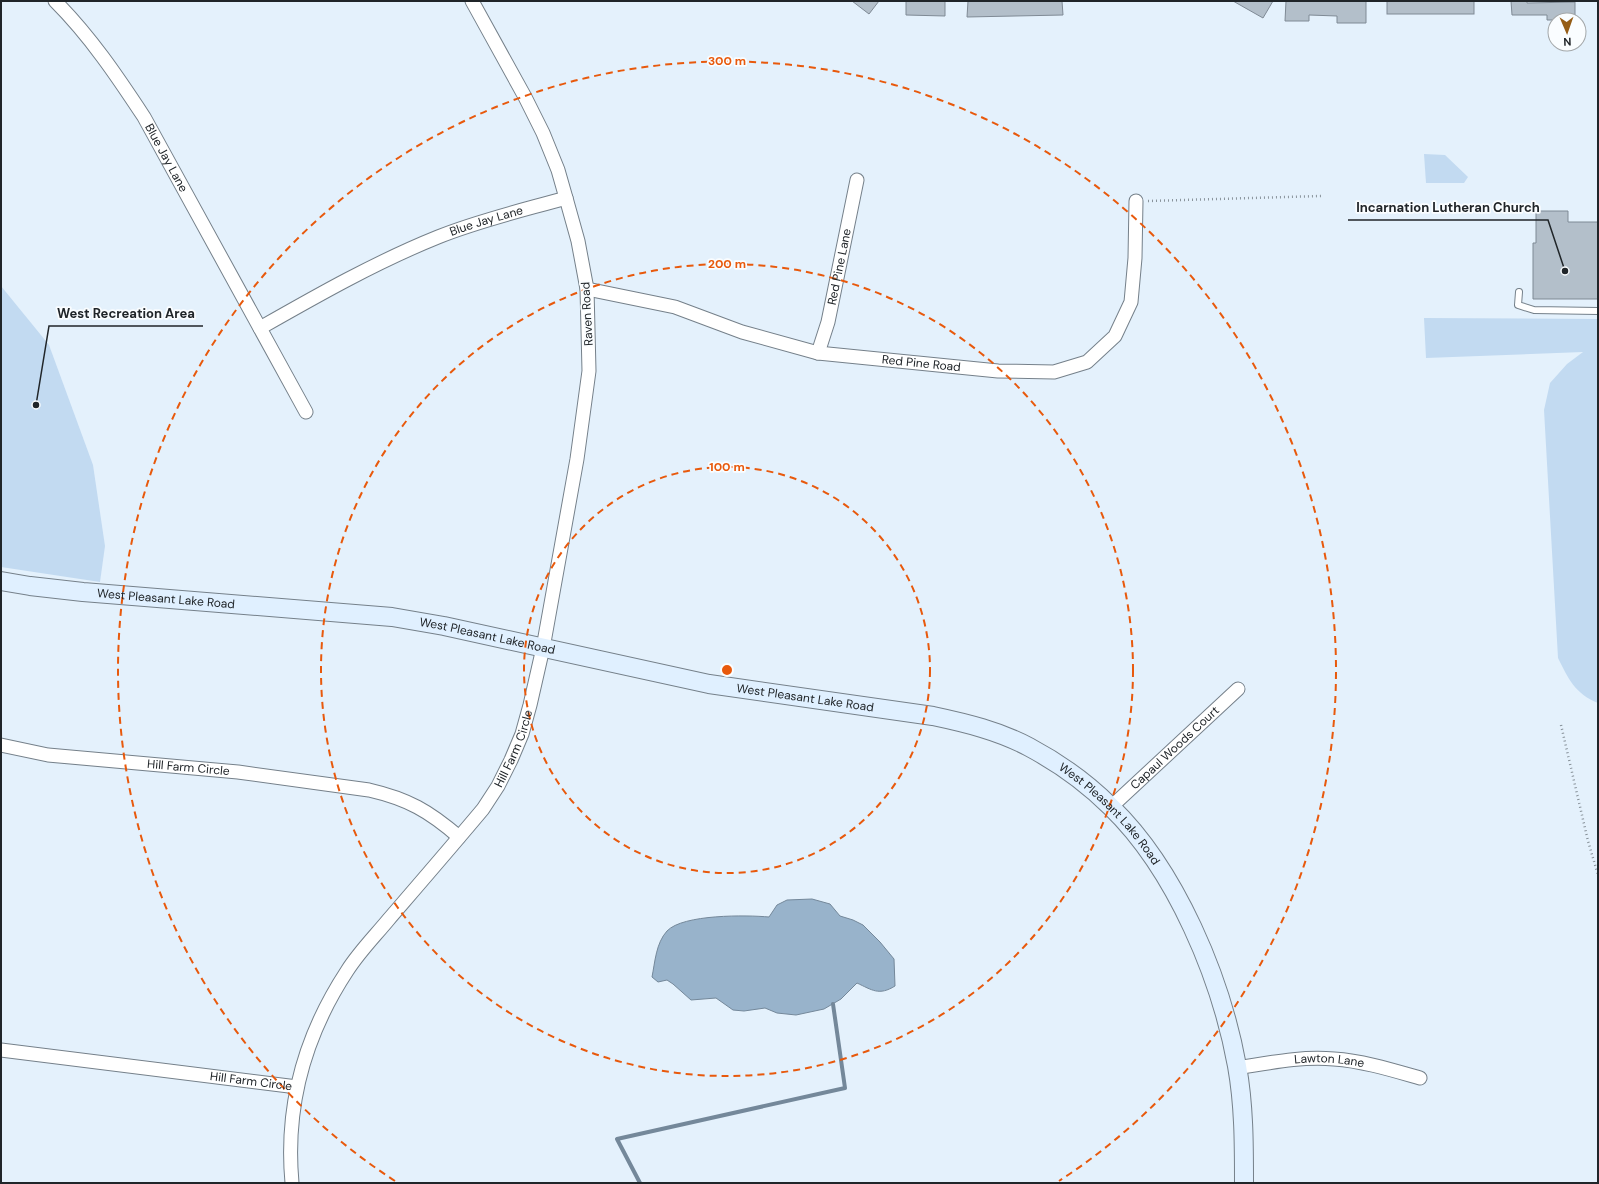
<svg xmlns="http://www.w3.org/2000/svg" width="1599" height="1184" viewBox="0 0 1599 1184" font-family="'DM Sans',sans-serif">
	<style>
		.green { fill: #c2daf1 }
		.water { fill: #98b3cb; stroke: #74889a }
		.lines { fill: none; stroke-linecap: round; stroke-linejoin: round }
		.stream { stroke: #74889a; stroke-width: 4 }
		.building { fill: #b3bfca; stroke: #7f8a95 }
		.lane-casing { stroke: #75808a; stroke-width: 8 }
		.street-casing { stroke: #75808a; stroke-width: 15 }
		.secondary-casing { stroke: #75808a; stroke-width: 20 }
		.path { stroke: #89939b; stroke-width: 2.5; stroke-dasharray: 1 3; stroke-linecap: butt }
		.lane { stroke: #fff; stroke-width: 6 }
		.street { stroke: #fff; stroke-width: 13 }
		.secondary { stroke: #e0f0ff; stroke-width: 18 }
		.ring { fill: none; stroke: #e8590c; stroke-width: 2; stroke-dasharray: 7 5 }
		.labels { text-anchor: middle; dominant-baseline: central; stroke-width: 3.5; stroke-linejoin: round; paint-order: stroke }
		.street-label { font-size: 12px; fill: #202529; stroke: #fafdff }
		.centre { fill: #e8590c; stroke: #fafdff; stroke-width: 2 }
		.ring-label { font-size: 12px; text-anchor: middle; font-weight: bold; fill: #e8590c; stroke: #fafdff; stroke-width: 3.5; stroke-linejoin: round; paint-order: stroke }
		.leader { fill: none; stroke: #202529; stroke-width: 1.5 }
		.callout-dot { fill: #202529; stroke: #fafdff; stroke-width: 1.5 }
		.callout-label { font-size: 13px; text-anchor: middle; font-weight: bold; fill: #202529; stroke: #fafdff; stroke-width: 3.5; stroke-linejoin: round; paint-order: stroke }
	</style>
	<rect width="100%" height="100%" fill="#e4f1fc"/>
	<!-- green -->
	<g class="green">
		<path d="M1424 154 1445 155 1468 177 1464 183H1426Z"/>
		<path d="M1 286 49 345 93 465 105 546 100 582 1 567Z"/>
		<path d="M1424 318 1598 319V703C1575 694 1568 678 1558 658L1544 410 1550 383 1567 364 1583 352 1426 358Z"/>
	</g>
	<!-- water -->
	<path class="water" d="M812 899 830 904 840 916 853 920 863 925 880 942 894 959 895 986C879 996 872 990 857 983L841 999 824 1009 796 1015 777 1013 765 1008 744 1011 733 1010 716 998 691 1000 673 984 667 980 658 982 652 977C655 962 656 943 667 931 683 914 747 915 769 917L777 905 787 900Z"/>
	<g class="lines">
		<!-- stream -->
		<path class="stream" d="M640 1183 617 1139 845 1088 833 1004"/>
	</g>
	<!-- building -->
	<g class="building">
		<path d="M852 1H879L869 14Z"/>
		<path d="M906 1H945V16L906 15Z"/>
		<path d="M968 1H1062L1063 15 967 17Z"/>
		<path d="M1233 1H1273L1263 18Z"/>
		<path d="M1286 1H1366V23H1337V16L1309 15V21H1285Z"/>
		<rect x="1387" y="1" width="87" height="13"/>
		<path d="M1511 1H1527V3L1575 2V20H1547V15H1512Z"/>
		<path d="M1536 211H1568V222H1598V299H1533V243H1536Z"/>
	</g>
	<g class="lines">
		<defs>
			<path id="lane" d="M1519 292 1518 305 1534 310 1598 311"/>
			<g id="street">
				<path id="s1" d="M55 1C90 36 117 76 144 117L306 412"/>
				<path id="s2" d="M587 289 675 307 742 332 818 353 998 371 1054 372 1087 362 1115 336 1131 302 1135 258 1136 201"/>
				<path id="s3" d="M260 328C318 295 376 262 438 237 480 220 524 210 566 198"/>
				<path id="s4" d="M818 353 828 322 857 180"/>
				<path id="s5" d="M1 745 48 755 238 772 369 790C408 799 429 811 459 837"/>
				<path id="s6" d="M1111 807 1238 689"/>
				<path id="s7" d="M1 1050 297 1087"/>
				<path id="s8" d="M1237 1068C1269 1063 1301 1056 1334 1059 1363 1061 1392 1070 1420 1078"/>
				<path id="s9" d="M292 1183C285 1107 305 1035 347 971 359 952 375 936 389 919 420 883 452 846 483 809L498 786 511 760 522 734 530 705 543 648 577 459 589 371 587 289 578 241 566 198 558 170 543 133 525 97 472 1"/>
			</g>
			<g id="secondary">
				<path id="s10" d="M1 581 30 586 83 592 392 617 444 626 709 684 933 716C966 723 999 731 1029 747 1059 763 1087 783 1111 807 1176 870 1221 978 1237 1066 1244 1105 1244 1144 1244 1183"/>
			</g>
		</defs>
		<!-- lane casing -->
		<use href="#lane" class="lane-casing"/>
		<!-- street casing -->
		<use href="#street" class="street-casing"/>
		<!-- secondary casing -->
		<use href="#secondary" class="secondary-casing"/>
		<!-- path -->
		<g class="path">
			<path d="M1148 201 1321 196"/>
			<path d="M1561 725 1588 841 1598 875"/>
		</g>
		<!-- lane -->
		<use href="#lane" class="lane"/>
		<!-- street -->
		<use href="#street" class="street"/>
		<!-- secondary -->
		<use href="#secondary" class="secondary"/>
	</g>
	<!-- distance rings -->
	<g class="ring">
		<circle cx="727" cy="670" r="203"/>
		<circle cx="727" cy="670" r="406"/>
		<path d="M395 1181A609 609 0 1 1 1059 1181"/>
	</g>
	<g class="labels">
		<!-- street labels -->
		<g class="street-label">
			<text stroke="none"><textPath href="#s1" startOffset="193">Blue Jay Lane</textPath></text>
			<text stroke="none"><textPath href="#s3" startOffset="251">Blue Jay Lane</textPath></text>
			<text stroke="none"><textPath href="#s4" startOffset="89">Red Pine Lane</textPath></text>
			<text transform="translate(587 314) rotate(-93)">Raven Road</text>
			<text stroke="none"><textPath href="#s2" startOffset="344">Red Pine Road</textPath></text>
			<text stroke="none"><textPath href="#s10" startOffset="166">West Pleasant Lake Road</textPath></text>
			<text stroke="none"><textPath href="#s10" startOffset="490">West Pleasant Lake Road</textPath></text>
			<text stroke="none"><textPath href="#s10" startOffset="814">West Pleasant Lake Road</textPath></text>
			<text stroke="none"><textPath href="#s9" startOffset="503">Hill Farm Circle</textPath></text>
			<text stroke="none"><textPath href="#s6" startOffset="87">Capaul Woods Court</textPath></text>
			<text stroke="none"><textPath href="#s5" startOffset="189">Hill Farm Circle</textPath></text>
			<text stroke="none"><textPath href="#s10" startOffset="1150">West Pleasant Lake Road</textPath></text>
			<text stroke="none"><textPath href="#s8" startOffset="93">Lawton Lane</textPath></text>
			<text stroke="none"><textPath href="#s7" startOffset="252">Hill Farm Circle</textPath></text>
		</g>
	</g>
	<circle cx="727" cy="670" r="6" class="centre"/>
	<g class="ring-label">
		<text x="727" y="65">300 m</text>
		<text x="727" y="268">200 m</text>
		<text x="727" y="471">100 m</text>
	</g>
	<!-- callouts -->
	<path class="leader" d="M1565 271L1548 220H1348M36 405L49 326H203"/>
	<g class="callout-dot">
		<circle cx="1565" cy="271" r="4"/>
		<circle cx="36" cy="405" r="4"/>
	</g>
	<g class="callout-label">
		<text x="1448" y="212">Incarnation Lutheran Church</text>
		<text x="126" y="318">West Recreation Area</text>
	</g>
	<!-- border -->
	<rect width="1599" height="1184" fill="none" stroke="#202529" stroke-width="4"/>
	<!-- north arrow -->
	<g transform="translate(1567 32) rotate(178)"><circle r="19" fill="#fafdff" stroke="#a3a7a9"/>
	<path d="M0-3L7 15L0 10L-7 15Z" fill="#955d17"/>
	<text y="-6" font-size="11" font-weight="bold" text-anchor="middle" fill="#202529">N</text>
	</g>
</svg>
